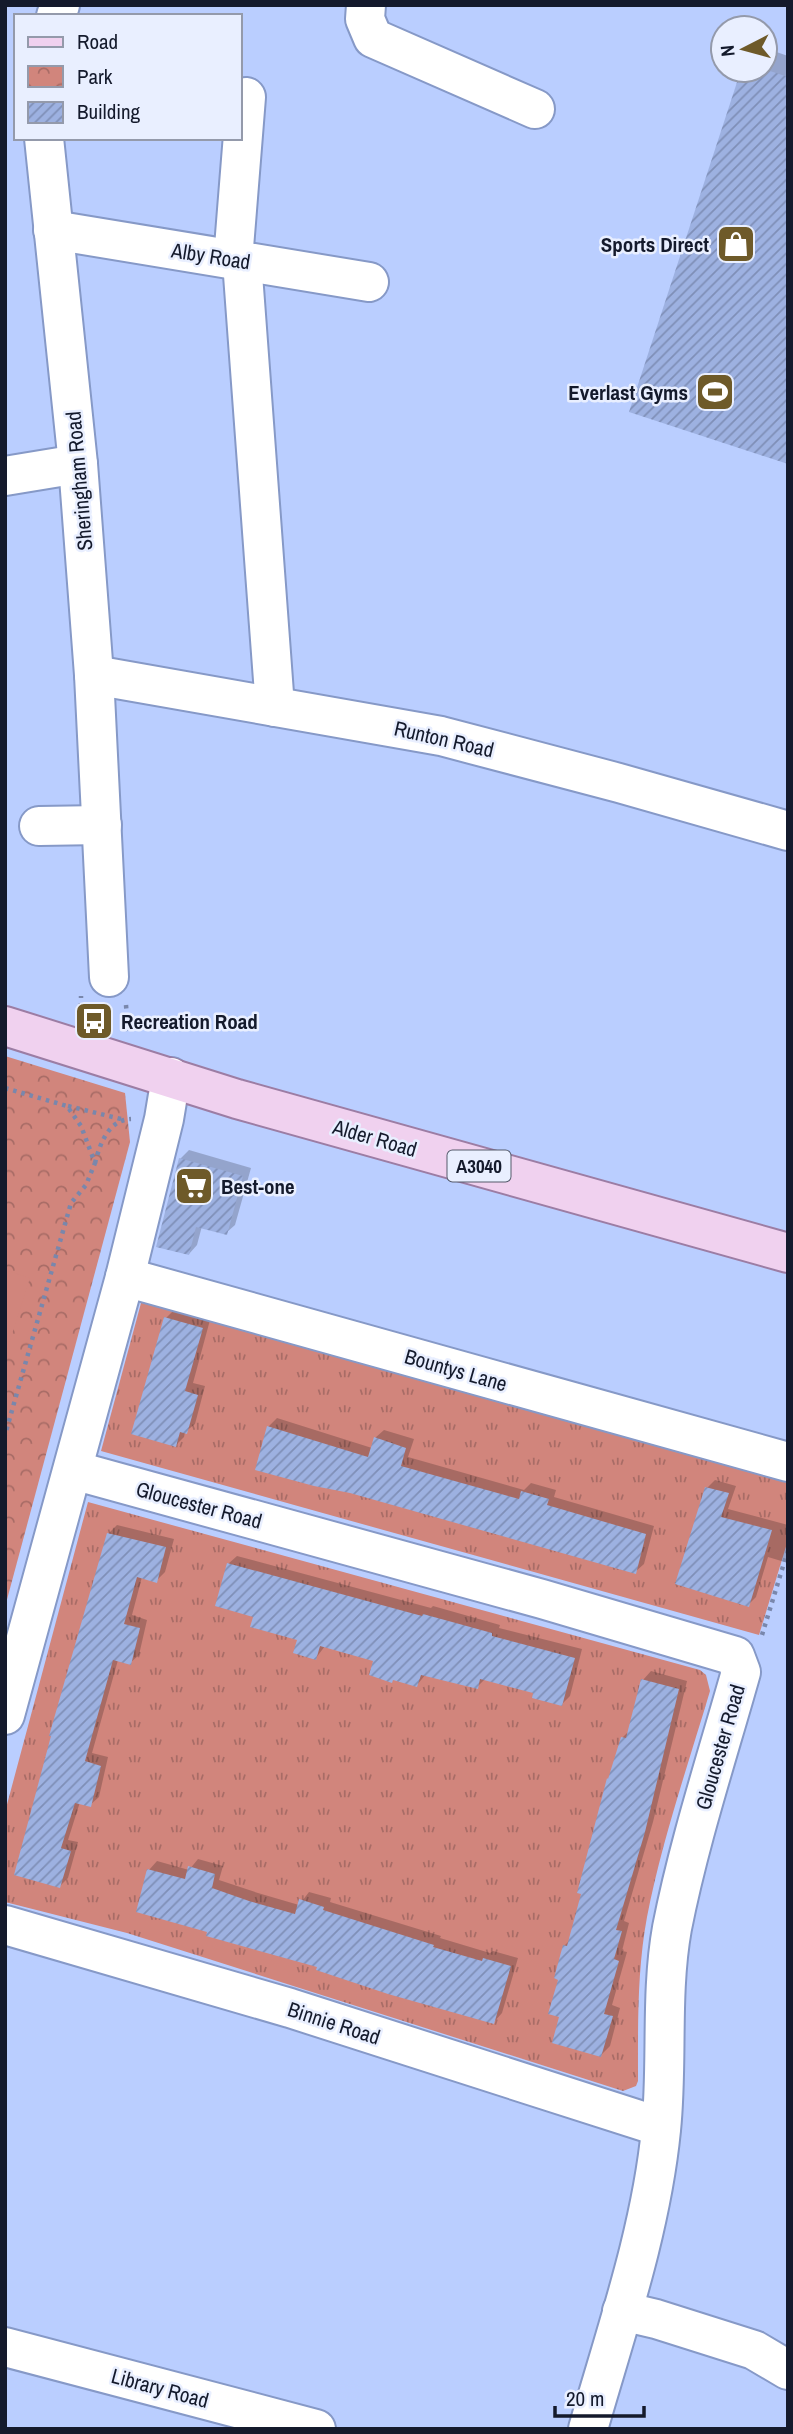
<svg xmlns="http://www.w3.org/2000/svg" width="793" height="2434" viewBox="0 0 793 2434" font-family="'Archivo Narrow',sans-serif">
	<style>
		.grass { fill: url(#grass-tufts) }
		.park { fill: url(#park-crowns) }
		.pitch { fill: #d1857c }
		.shadow { fill: #0003 }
		.building { fill: url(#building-hatch) }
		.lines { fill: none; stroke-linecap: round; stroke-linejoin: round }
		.minor-casing { stroke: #8699c7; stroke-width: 42 }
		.major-casing { stroke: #9c7da4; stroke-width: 42 }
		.path { stroke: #7987ac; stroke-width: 4.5; stroke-dasharray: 3.5 5; stroke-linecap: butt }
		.minor { stroke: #fff; stroke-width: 38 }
		.major { stroke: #f0d1ef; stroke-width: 38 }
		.labels { text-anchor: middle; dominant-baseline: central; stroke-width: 5; stroke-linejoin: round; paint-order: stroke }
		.shield { fill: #e9efff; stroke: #545a6b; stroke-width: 2 }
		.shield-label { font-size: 19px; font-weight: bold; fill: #141a2c }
		.poi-label { font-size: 21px; font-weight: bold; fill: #141a2c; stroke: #e9efff; text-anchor: end }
		.street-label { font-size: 21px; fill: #141a2c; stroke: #e9efff }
	</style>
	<defs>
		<pattern id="grass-tufts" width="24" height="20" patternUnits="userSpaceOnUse" patternTransform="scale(1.75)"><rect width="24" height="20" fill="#d1857c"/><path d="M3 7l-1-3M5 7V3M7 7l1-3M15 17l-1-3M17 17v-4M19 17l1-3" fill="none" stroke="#a86c66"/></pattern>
		<pattern id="park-crowns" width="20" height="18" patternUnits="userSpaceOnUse" patternTransform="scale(1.75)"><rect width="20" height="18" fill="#d1857c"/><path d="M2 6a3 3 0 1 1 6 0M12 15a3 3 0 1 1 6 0" fill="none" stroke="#a86c66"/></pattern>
		<pattern id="building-hatch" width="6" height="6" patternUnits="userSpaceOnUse" patternTransform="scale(1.75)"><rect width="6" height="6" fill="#9db1e1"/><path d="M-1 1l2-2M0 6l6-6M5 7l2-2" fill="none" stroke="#7f8fb7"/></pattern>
	</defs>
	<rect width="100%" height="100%" fill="#baceff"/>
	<!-- grass -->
	<g class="grass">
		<path d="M144 1292 788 1473V1540L759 1635 101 1451Z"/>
		<path d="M88 1502 700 1670 706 1675 710 1691C688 1765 662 1840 647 1917 637 1971 638 2026 638 2081L636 2086 623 2091 127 1933 5 1902V1812Z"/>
	</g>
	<!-- park -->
	<path class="park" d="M5 1056 125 1093 130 1142 5 1607Z"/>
	<!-- pitch -->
	<path class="pitch" d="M5 1270 30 1278 5 1356Z"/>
	<!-- shadow -->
	<g class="shadow">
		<path d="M765 48 788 56V462L743 70H765Z"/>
		<path d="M189 1150 251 1168 235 1225 226 1233 202 1226 197 1245 189 1254 180 1159Z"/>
		<path d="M174 1310 210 1320 193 1383 205 1386 195 1424 185 1432 184 1437 176 1445 166 1318Z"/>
		<path d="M277 1418 372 1448 375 1438 384 1430 414 1439 408 1457 524 1490 531 1483 556 1490 554 1497 654 1526 644 1564 635 1572 268 1427Z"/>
		<path d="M715 1480 736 1486 728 1509 788 1525V1563L768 1557 756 1597 748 1605 707 1488Z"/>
		<path d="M117 1525 174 1539 165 1572 156 1581 142 1577 132 1615 147 1620 139 1655 130 1663 118 1660 92 1753 108 1757 99 1797 90 1805 80 1802 68 1840 78 1842 68 1878 60 1886 16 1874 108 1534Z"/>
		<path d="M237 1556 431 1608 433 1606 500 1625 499 1628 582 1649 570 1696 561 1705 535 1692 486 1678 477 1687 426 1674 417 1685 375 1660 325 1646 316 1658 299 1639 255 1615 228 1564Z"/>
		<path d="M651 1671 687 1681 653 1822 624 1921 629 1923 622 1951 627 1952 612 2005 620 2008 610 2046 601 2055 560 1978 564 1946 570 1940 622 1738 630 1730 643 1680Z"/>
		<path d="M198 1859 223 1866 219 1880 258 1893 299 1905 309 1892 331 1898 330 1902 441 1936 440 1938 490 1953 493 1951 518 1958 502 2013 494 2022 210 1931 149 1870 157 1861 189 1870Z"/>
	</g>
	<!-- building -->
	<g class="building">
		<path d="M741 70H767L788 77V464L629 412Z"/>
		<path d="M179 1158 243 1176 227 1235 196 1227 189 1255 156 1247Z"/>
		<path d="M164 1317 203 1328 185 1391 198 1395 187 1434 180 1432 176 1447 131 1434Z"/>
		<path d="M267 1426 368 1457 374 1437 406 1448 401 1466 519 1499 521 1491 549 1499 547 1505 646 1534 636 1574 350 1493 314 1486 255 1470Z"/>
		<path d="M705 1487 729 1493 721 1517 772 1530 749 1607 675 1584Z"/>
		<path d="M107 1533 166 1547 157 1583 137 1577 124 1624 140 1628 131 1665 113 1660 85 1761 101 1766 91 1807 75 1803 61 1848 71 1851 60 1888 14 1875 51 1736H49Z"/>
		<path d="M227 1563 422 1616 423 1614 492 1633V1636L575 1658 562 1706 532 1698 533 1693 480 1679 478 1689 421 1675 417 1687 393 1680 392 1683 369 1675 373 1661 320 1646 316 1660 293 1653 297 1640 250 1627 253 1617 215 1606Z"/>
		<path d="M641 1679 679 1689 645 1832 616 1930 622 1931 614 1959 619 1961 604 2014 613 2016 601 2057 552 2043 559 2017 548 2014 558 1980 554 1978 563 1945 567 1946 581 1894 577 1893 607 1778 608 1779 621 1737 626 1738Z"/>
		<path d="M188 1866 215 1874 212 1888 249 1901 295 1914 299 1899 324 1907 323 1910 434 1945 433 1947 482 1961 483 1958 511 1966 494 2024 388 1994 316 1970 317 1967 206 1936 207 1932 136 1912 147 1869 185 1879Z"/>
	</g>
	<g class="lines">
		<defs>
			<g id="minor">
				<path d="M366 5 365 19 373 38 535 109"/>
				<path d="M56 16 60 5"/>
				<path d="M44 138 78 464 94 675 109 977"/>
				<path d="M53 230 369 282"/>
				<path d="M233 260 246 97"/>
				<path d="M242 261 275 707"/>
				<path d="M5 476 78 464"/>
				<path d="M94 675 441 736 619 783 788 831"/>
				<path d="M39 826 102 825"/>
				<path d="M125 1277 788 1462"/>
				<path d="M73 1470 542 1599 735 1656 741 1672C717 1757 689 1842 672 1928 660 1995 668 2063 661 2130 651 2231 616 2331 588 2429"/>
				<path d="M5 1715 125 1277 164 1119 171 1077"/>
				<path d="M5 1925 290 2008 661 2127"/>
				<path d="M622 2311 656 2319 754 2350 788 2370"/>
				<path d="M5 2347 316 2429"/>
			</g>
			<path id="major" d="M5 1026 237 1099 788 1253"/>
		</defs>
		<!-- minor casing -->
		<use href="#minor" class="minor-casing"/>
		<!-- major casing -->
		<use href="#major" class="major-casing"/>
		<!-- path -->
		<g class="path">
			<path d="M126 1005 128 1031"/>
			<path d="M81 1015V996"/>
			<path d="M5 1088 67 1106 81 1126 95 1163 86 1185 71 1203 5 1435"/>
			<path d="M68 1106 121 1119"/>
			<path d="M95 1163C100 1144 108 1120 131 1119"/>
			<path d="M762 1635 788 1550"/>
		</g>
		<!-- minor -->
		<use href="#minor" class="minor"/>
		<!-- major -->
		<use href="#major" class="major"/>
	</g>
	<!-- icons -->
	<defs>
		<symbol id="shop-square" viewBox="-11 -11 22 22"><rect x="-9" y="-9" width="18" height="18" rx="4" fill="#6e5a29" stroke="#e9efff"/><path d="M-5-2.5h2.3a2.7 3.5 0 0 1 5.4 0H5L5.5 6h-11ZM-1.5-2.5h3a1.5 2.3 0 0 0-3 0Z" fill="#fff"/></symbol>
		<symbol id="stadium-square" viewBox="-11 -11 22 22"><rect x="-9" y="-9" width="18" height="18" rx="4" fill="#6e5a29" stroke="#e9efff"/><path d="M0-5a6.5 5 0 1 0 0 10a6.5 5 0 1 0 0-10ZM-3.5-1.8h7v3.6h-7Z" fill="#fff"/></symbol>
		<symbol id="bus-square" viewBox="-11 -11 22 22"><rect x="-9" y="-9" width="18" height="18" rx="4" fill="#6e5a29" stroke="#e9efff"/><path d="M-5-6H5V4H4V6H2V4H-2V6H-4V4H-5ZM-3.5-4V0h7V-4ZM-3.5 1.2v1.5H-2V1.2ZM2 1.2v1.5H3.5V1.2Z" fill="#fff"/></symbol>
		<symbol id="supermarket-square" viewBox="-11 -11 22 22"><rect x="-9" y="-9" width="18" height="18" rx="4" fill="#6e5a29" stroke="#e9efff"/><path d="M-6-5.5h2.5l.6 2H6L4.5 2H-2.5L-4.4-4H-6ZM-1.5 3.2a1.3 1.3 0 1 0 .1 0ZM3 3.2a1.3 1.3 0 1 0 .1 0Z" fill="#fff"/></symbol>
	</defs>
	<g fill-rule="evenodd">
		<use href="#shop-square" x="714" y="222" width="44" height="44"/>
		<use href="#stadium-square" x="693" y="370" width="44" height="44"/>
		<use href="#bus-square" x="72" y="999" width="44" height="44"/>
		<use href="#supermarket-square" x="172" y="1164" width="44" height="44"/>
	</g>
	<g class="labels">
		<!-- shield labels -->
		<rect class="shield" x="447.5" y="1150.5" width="63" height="31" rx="5"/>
		<g class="shield-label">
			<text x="479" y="1166">A3040</text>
		</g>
		<!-- poi labels -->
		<g class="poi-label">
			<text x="709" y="244">Sports Direct</text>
			<text x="688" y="392">Everlast Gyms</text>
			<text x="121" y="1021" text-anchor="start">Recreation Road</text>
			<text x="221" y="1186" text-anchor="start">Best-one</text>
		</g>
		<!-- street labels -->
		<g class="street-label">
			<text transform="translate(211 256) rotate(9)">Alby Road</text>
			<text transform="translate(79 481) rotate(-95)">Sheringham Road</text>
			<text transform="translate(444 739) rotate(13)">Runton Road</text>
			<text transform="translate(375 1138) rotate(16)">Alder Road</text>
			<text transform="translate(456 1370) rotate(16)">Bountys Lane</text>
			<text transform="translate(199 1505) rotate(15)">Gloucester Road</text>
			<text transform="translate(720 1747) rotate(-74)">Gloucester Road</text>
			<text transform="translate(334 2023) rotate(18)">Binnie Road</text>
			<text transform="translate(160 2388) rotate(15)">Library Road</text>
		</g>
	</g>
	<!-- border -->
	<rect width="793" height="2434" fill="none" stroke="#141a2c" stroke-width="14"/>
	<!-- legend -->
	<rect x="14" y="14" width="228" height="126" fill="#e9efff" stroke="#949aab" stroke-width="2"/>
	<rect x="28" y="37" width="35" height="10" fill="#f0d1ef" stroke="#949aab" stroke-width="2"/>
	<text x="77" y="49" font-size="21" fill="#141a2c">Road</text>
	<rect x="28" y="66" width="35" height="21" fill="url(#park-crowns)" stroke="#949aab" stroke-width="2"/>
	<text x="77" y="84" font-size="21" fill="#141a2c">Park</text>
	<rect x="28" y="102" width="35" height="21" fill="url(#building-hatch)" stroke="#949aab" stroke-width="2"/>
	<text x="77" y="119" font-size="21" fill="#141a2c">Building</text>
	<!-- north arrow -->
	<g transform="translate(744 49) rotate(264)"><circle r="33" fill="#e9efff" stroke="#949aab" stroke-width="2"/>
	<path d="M0-5L12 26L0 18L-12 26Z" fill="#6e5a29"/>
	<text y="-10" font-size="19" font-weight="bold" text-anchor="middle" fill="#141a2c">N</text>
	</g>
	<!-- scale -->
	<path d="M555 2406v10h89v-10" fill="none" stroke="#141a2c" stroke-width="3.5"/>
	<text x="566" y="2406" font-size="21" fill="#141a2c" stroke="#e9efff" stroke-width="5" paint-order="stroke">20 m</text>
</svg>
